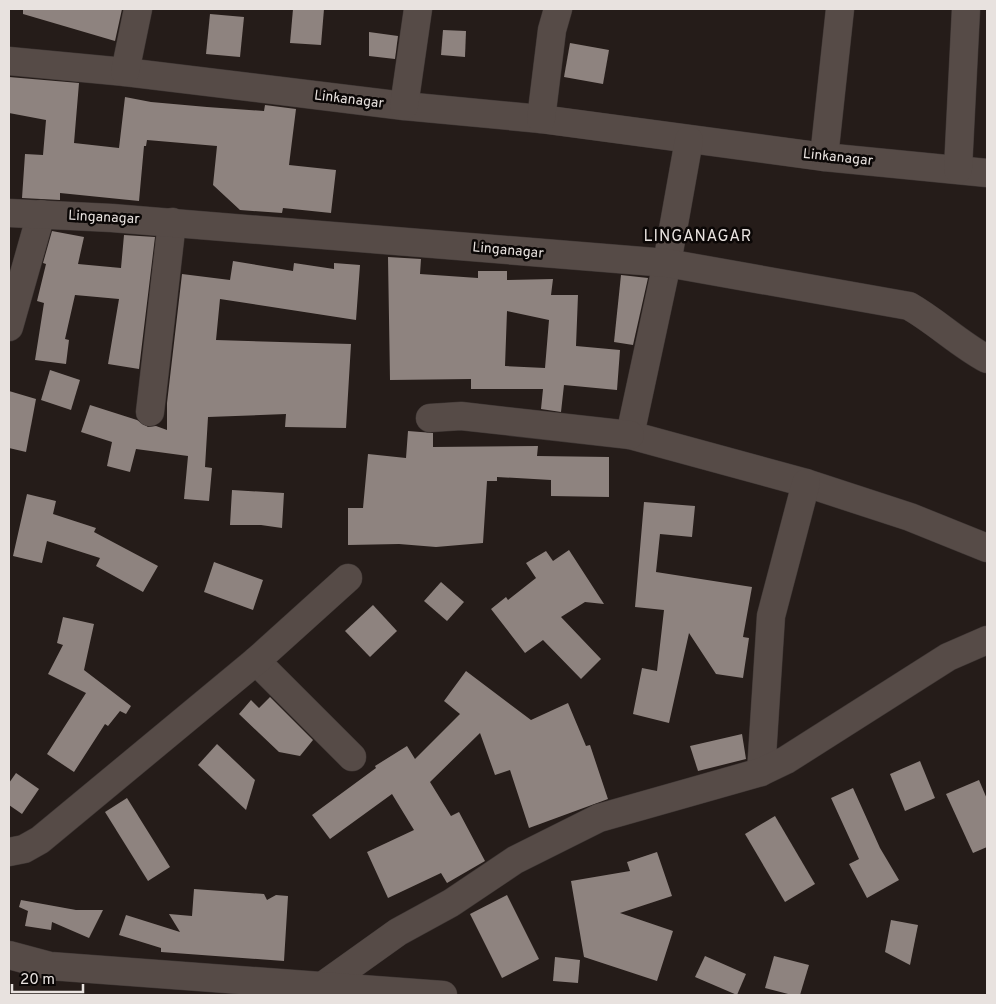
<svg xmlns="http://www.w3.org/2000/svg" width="996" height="1004" viewBox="0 0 996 1004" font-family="Overpass,sans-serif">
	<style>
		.building { fill: #8e837f; fill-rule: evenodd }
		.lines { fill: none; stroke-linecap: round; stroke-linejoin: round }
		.minor-casing { stroke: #3e3634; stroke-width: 29 }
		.tertiary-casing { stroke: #3e3634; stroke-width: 29 }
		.minor { stroke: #564b47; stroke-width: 28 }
		.tertiary { stroke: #564b47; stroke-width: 28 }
		.labels { text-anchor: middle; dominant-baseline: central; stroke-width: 5; stroke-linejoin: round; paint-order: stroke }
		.street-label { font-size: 14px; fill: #e8e2df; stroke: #0b0706 }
		.quarter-label { font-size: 16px; letter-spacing: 1px; fill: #e8e2df; stroke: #0b0706 }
	</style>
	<rect width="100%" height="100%" fill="#251c19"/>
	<!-- building -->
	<g class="building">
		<path d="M23 9H122L115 41 23 14Z"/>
		<path d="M293 9H324L321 45 290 43Z"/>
		<path d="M210 14 244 17 240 57 206 54Z"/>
		<path d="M443 30 466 31 465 57 441 55Z"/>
		<path d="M369 32 398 36 395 59 369 56Z"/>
		<path d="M570 43 609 50 603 84 564 77Z"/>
		<path d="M9 77 79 83 74 143 119 148 125 97 151 102 207 107 264 111 265 105 296 109 289 165 336 170 331 213 283 208 282 213 240 210 213 185 217 146 147 140 146 146H144L139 201 60 193V200L22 198 25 154 43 155 46 120 9 113Z"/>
		<path d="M52 231 84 237 78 264 121 268 124 235 155 237 139 369 108 364 119 299 75 295 65 339 69 340 66 364 35 360 44 303 37 301 46 264 43 263Z"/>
		<path d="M388 257 421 259 420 274 478 278V271H507V280L553 279 551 295H578L576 346 620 350 617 390 564 385 561 412 541 409 543 389H471V379L390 380ZM507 311 549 320 545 368 505 366Z"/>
		<path d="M233 261 293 271 294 263 334 269V263L360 265 356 320 220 299 216 340 351 344 346 428 285 427 286 414 208 417 205 467 212 468 209 501 184 499 188 456 136 449 130 472 107 466 112 442 81 432 90 405 137 420 148 427 156 426 167 430V403L182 274 230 280Z"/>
		<path d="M621 275 648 278 633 345 614 342Z"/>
		<path d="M50 370 80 380 71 410 41 400Z"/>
		<path d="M9 391 36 399 26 452 9 448Z"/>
		<path d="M408 431 433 433V447L538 446 537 456 609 457V497L551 496V480L497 477V481H487L483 543 436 547 399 544 348 545V508H363L368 454 406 458Z"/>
		<path d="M232 490 284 493 282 528 261 525H230Z"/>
		<path d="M27 494 56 501 53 514 96 528 94 532 158 566 143 592 96 566 100 558 47 541 42 563 13 556Z"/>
		<path d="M644 502 695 506 692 537 660 534 656 572 752 587 743 637 749 638 743 678 716 674 689 633 669 723 633 714 642 668 657 671 664 610 635 607Z"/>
		<path d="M569 550 604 604 585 602 561 617 601 659 581 679 543 640 525 653 491 609 506 597 508 600 536 578 526 563 546 551 553 561Z"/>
		<path d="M214 562 263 580 253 610 204 592Z"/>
		<path d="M441 582 464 602 447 621 424 601Z"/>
		<path d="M373 605 397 631 370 657 345 631Z"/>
		<path d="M63 617 94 624 84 670 131 706 126 714 120 711 108 726 105 724 74 772 47 754 86 693 48 674 63 645 57 643Z"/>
		<path d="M466 671 531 720 568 703 586 746 590 745 608 799 529 828 510 770 495 775 480 733 430 782 451 816 459 812 485 861 447 883 441 873 388 898 367 852 414 830 392 794 330 839 312 815 376 768 375 766 407 746 415 759 460 714 444 701Z"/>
		<path d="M270 697 313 740 300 756 279 752 239 714 251 700 259 708Z"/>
		<path d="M742 734 746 759 698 771 690 746Z"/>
		<path d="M217 744 255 780 246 810 198 765Z"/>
		<path d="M920 761 935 798 905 811 890 774Z"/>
		<path d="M16 773 39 789 22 814 9 805V783Z"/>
		<path d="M979 780 987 799V847L973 853 946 794Z"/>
		<path d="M853 788 880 848 899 880 867 898 849 864 859 859 831 798Z"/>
		<path d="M127 798 170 867 148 881 105 812Z"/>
		<path d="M775 816 815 884 785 902 745 834Z"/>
		<path d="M657 852 672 896 620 913 673 931 657 981 584 957 571 881 630 871 627 862Z"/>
		<path d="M194 889 264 894 267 900 276 895 288 896 284 961 161 952V948L119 935 126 915 180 932 169 914 192 916Z"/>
		<path d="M507 895 539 959 502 978 470 914Z"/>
		<path d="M21 900 76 910H103L89 938 52 922 51 930 25 926 28 911 19 907Z"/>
		<path d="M891 920 918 925 910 965 885 952Z"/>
		<path d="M705 956 746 974 737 995 695 977Z"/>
		<path d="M774 956 809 965 800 995H792L765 988Z"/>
		<path d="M555 957 580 960 578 983 553 981Z"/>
	</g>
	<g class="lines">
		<defs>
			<g id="minor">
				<path d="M9 61 125 72 404 106 541 119 824 157 987 173"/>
				<path d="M125 72 138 9"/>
				<path d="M404 106 418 9"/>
				<path d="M541 119 552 30 558 9"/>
				<path d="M689 140 667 263 630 435 806 483 910 517 987 548"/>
				<path d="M824 157 840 9"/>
				<path d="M958 169 966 9"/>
				<path d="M9 327 41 214"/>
				<path d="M150 412 172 222"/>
				<path d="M430 418 461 416 630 435"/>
				<path d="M256 661 352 757"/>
				<path d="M761 772 771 616 806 483"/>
				<path d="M9 852 24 849 40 840 256 661 348 578"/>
				<path d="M321 987 398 932 451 903 515 860 599 818 761 772 786 760 948 657 987 640"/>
			</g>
			<g id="tertiary">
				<path d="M9 213 112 218 667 263 909 306C937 322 959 344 987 359"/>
				<path d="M9 955 50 966 443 995"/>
			</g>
		</defs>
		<!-- minor casing -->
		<use href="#minor" class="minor-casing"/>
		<!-- tertiary casing -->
		<use href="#tertiary" class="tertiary-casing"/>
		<!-- minor -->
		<use href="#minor" class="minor"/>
		<!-- tertiary -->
		<use href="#tertiary" class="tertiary"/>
	</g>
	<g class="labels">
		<!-- street labels -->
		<g class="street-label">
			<text transform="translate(349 100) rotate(7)">Linkanagar</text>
			<text transform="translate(838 158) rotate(6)">Linkanagar</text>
			<text transform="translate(104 218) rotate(3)">Linganagar</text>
			<text transform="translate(508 251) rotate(5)">Linganagar</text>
		</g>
		<!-- quarter labels -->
		<g class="quarter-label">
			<text x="698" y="237">LINGANAGAR</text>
		</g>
	</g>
	<!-- border -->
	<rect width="996" height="1004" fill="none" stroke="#e8e2df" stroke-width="20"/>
	<!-- scale -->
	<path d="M12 984v8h71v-8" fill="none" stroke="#e8e2df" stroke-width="2.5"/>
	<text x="20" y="984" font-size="15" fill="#e8e2df" stroke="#0b0706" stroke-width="4" paint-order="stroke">20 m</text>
</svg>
